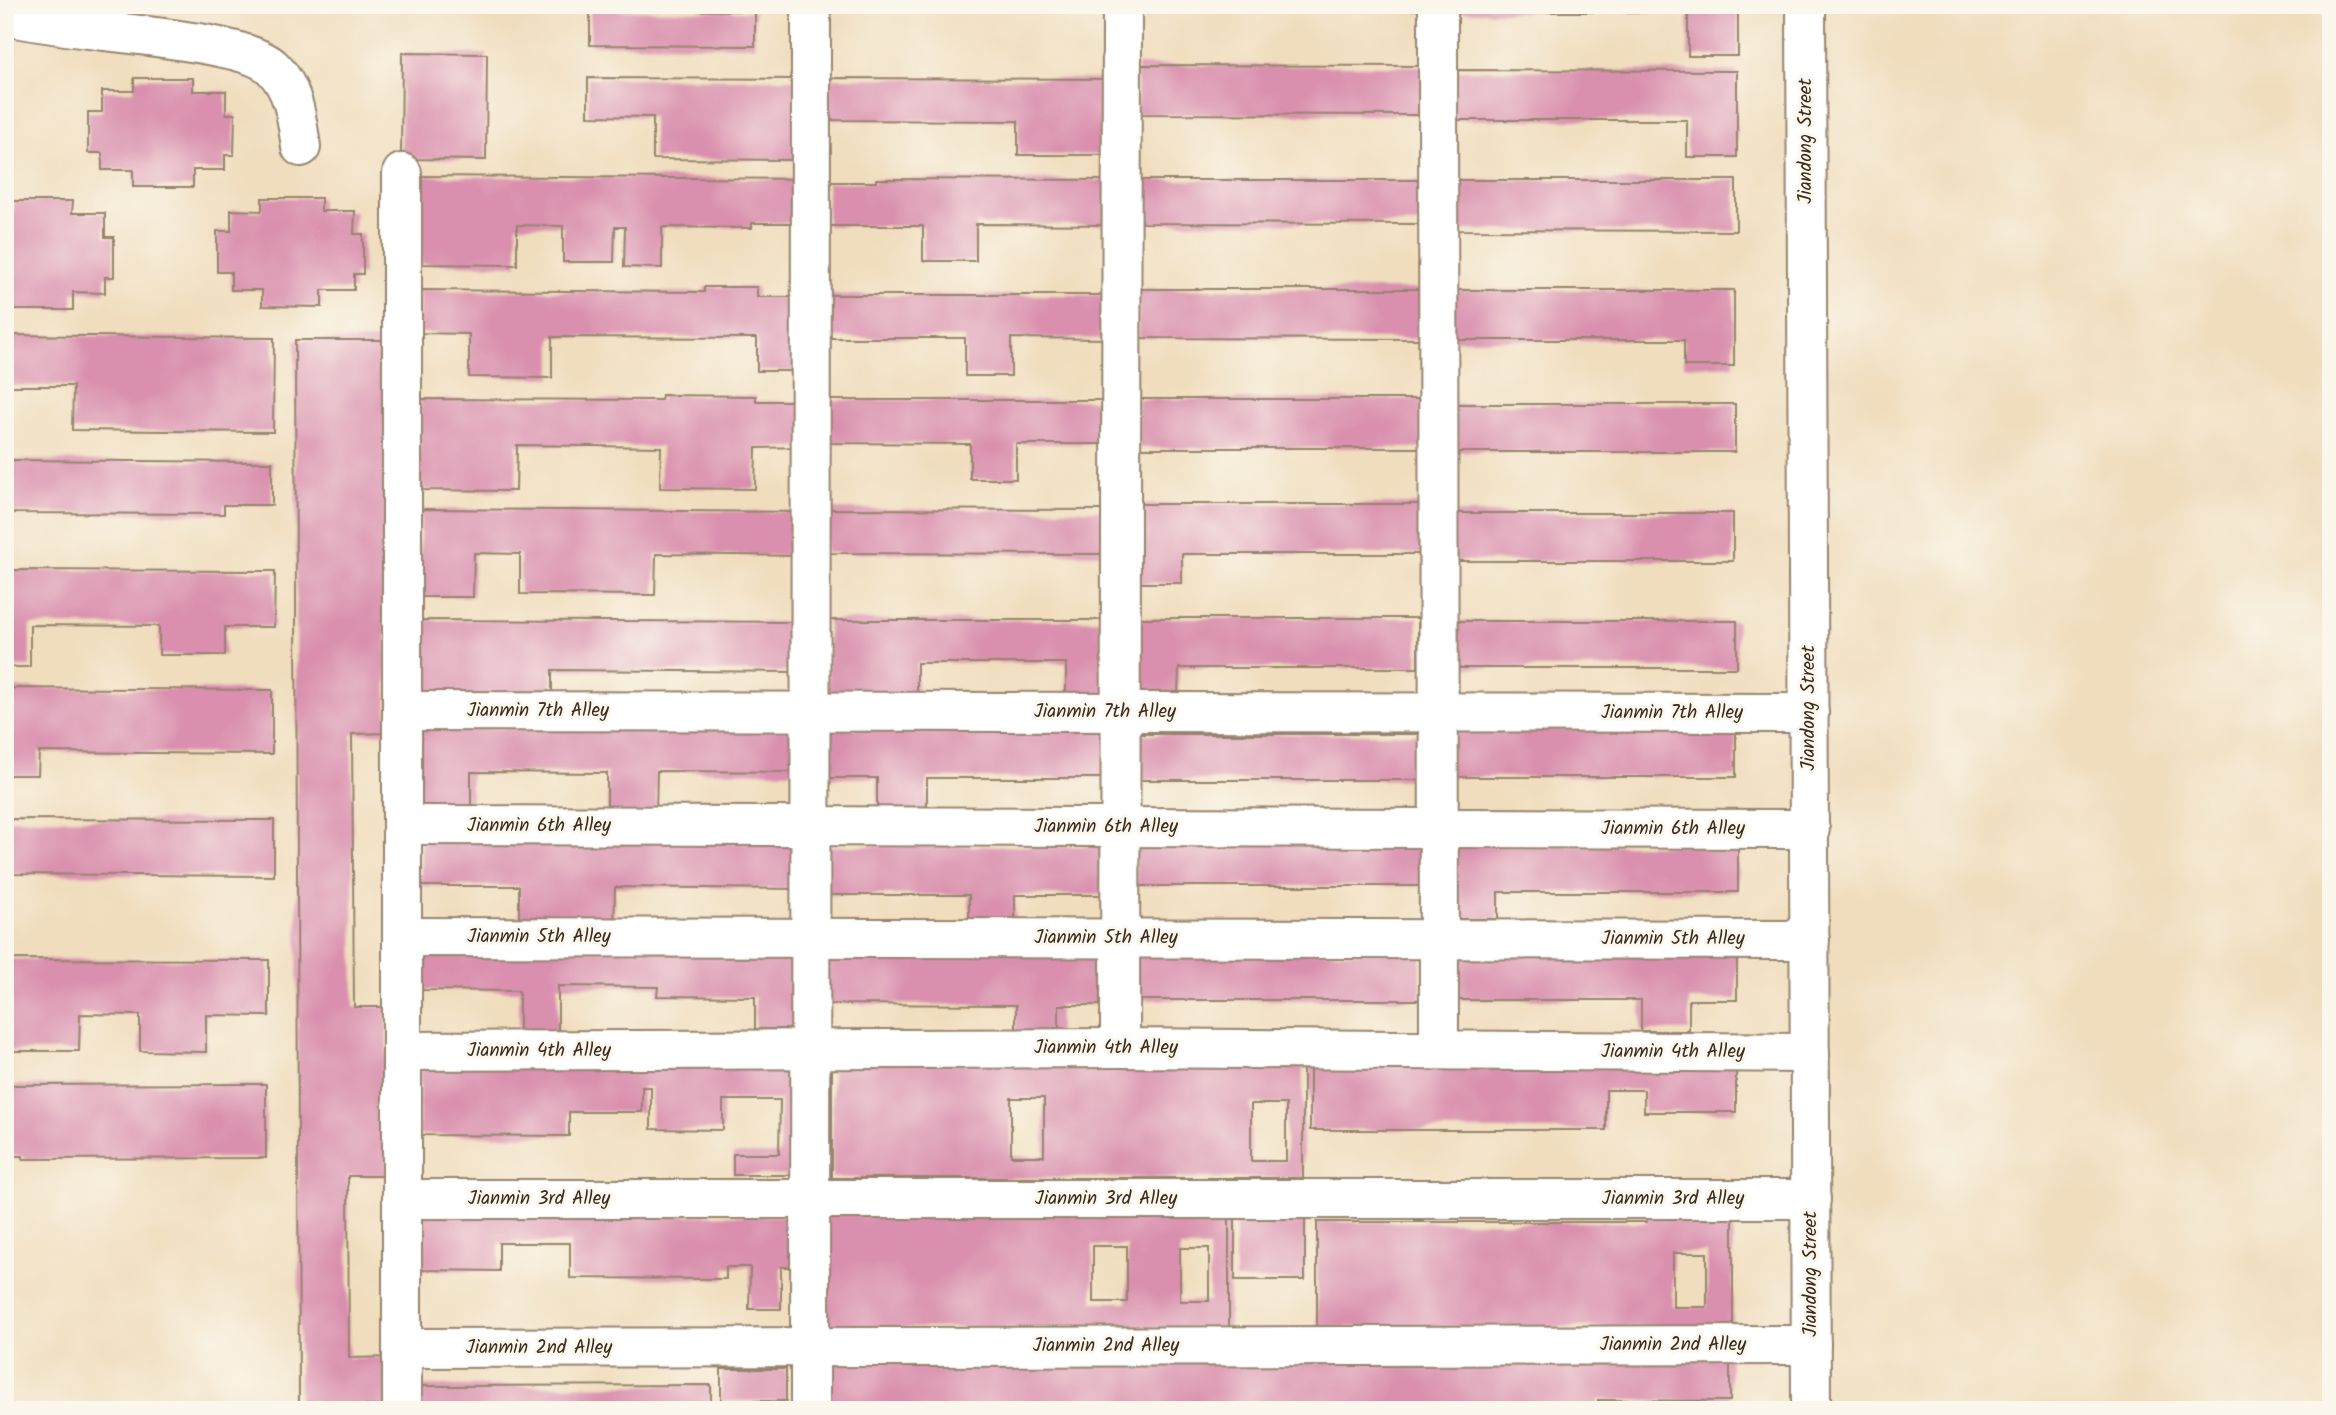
<svg xmlns="http://www.w3.org/2000/svg" width="2336" height="1415" viewBox="0 0 2336 1415" font-family="Kalam,sans-serif">
	<style>
		.building { fill: #d98fad; fill-rule: evenodd }
		.lines { fill: none; stroke-linecap: round; stroke-linejoin: round }
		.minor-casing { stroke: #96846e; stroke-width: 42 }
		.minor { stroke: #fff; stroke-width: 38 }
		.labels { text-anchor: middle; dominant-baseline: central; stroke-width: 6; stroke-linejoin: round; paint-order: stroke }
		.street-label { font-size: 19px; fill: #3b2a1e; stroke: #fbf7ec }
	</style>
	<rect width="100%" height="100%" fill="#fbf7ec"/>
	<filter id="ink" filterUnits="userSpaceOnUse"><feTurbulence type="fractalNoise" baseFrequency=".0143" numOctaves="2"/><feDisplacementMap in="SourceGraphic" scale="14" xChannelSelector="R" yChannelSelector="G"/><feConvolveMatrix kernelMatrix="1 2 1 2 8 2 1 2 1" color-interpolation-filters="sRGB"/></filter>
	<filter id="wash" filterUnits="userSpaceOnUse"><feTurbulence type="fractalNoise" baseFrequency=".00686" numOctaves="4" result="noise"/><feDisplacementMap in="SourceGraphic" scale="28" xChannelSelector="R" yChannelSelector="G"/><feGaussianBlur stdDeviation="1.57" result="paint"/><feColorMatrix in="noise" values="0 0 0 0 0 0 0 0 0 0 0 0 0 0 0 0 0 1.4 0 .05"/><feComposite in="paint" operator="in"/></filter>
	<g filter="url(#wash)">
		<rect width="100%" height="100%" fill="#f0ddbd"/>
		<g id="blocks">
			<!-- building -->
			<g class="building">
				<rect x="1139" y="5" width="286" height="5"/>
				<path d="M1453 5H1738V56H1688V12H1453Z"/>
				<path d="M590 10 755 11V46L590 45Z"/>
				<path d="M402 53 487 54 486 160 401 159Z"/>
				<path d="M1137 65 1422 66V115L1137 114Z"/>
				<path d="M1451 70 1737 71V157H1687V120H1451Z"/>
				<path d="M134 78H193V91H226V114H235L234 155H225V170H193V187H133V170H102V153H88V112H102V91H134Z"/>
				<path d="M588 78 800 79V160L653 159V117L588 116Z"/>
				<path d="M829 78 1116 79V155H1018V121L829 120Z"/>
				<path d="M422 176 803 179V223H752V228L662 227V268L624 267 625 227H615L614 262H563V226L517 225V265L421 264Z"/>
				<path d="M876 179 1110 180V225L976 224V261H923V226H827V182H876Z"/>
				<path d="M1137 180H1427V224L1137 223Z"/>
				<path d="M1450 180H1736V231L1450 230Z"/>
				<path d="M262 198H321V211H355L354 234H363V274H354V290H322V307L262 306V290H231V272H217V231H231V210L262 211Z"/>
				<path d="M13 201H73L72 213H105V237H114V277H105V293L73 292V310H13V292H5V213H13Z"/>
				<path d="M704 287H757V297H802L801 371H757V338L552 337V378L469 377V334L419 333V290L704 292Z"/>
				<path d="M1138 289H1424V339L1138 338Z"/>
				<path d="M1448 290H1734V366H1684V340H1448Z"/>
				<path d="M824 295H1112V339L1011 338V376H965V338H824Z"/>
				<path d="M5 335 274 338 273 432 72 430 73 386H5Z"/>
				<path d="M295 340H385L387 733 352 734 354 1007H387V1176H348L349 1358 395 1357V1406H354V1410H299Z"/>
				<path d="M662 395 756 396V401H803V447L756 448 755 489 660 488 661 447 517 445 516 491 419 490 420 399 661 400Z"/>
				<rect x="1138" y="399" width="286" height="49"/>
				<path d="M830 400H1117V444H1016V479H970V444L830 443Z"/>
				<rect x="1447" y="404" width="288" height="48"/>
				<path d="M5 460 272 462V505H224V514L5 513Z"/>
				<path d="M1137 504H1422V554H1182V583H1137Z"/>
				<path d="M421 509 802 512V556L656 554 655 595 520 594V554L474 553 473 597H419Z"/>
				<path d="M826 509 1114 510V554L826 553Z"/>
				<rect x="1445" y="513" width="288" height="48"/>
				<path d="M5 570 275 571 274 627H225V655H159V626L30 625V667H5Z"/>
				<path d="M1133 618H1418V668H1179L1178 696H1133Z"/>
				<path d="M422 620 797 622V672L552 670V710L421 709Z"/>
				<path d="M828 620H1111V701H1066V663H917V700L828 699Z"/>
				<rect x="1449" y="621" width="288" height="47"/>
				<path d="M5 688 272 690V754L39 752 38 775H5Z"/>
				<path d="M419 727 794 730V772L657 771 656 815 607 814V773L471 772V810H418Z"/>
				<path d="M827 728H1115V778H927V816H877V778H827Z"/>
				<rect x="1448" y="729" width="288" height="48"/>
				<rect x="1134" y="734" width="287" height="46"/>
				<path d="M5 819 274 820V876L5 874Z"/>
				<rect x="1136" y="839" width="288" height="47"/>
				<path d="M421 841 802 843 801 889 615 887 614 931 519 930V886H421Z"/>
				<path d="M1450 845H1738V892H1498V919H1450Z"/>
				<path d="M826 846H1108V895H1015V921H969V895H826Z"/>
				<path d="M419 948 793 951V1029H755V997L657 996 658 987 558 986V1036H519V991L419 990Z"/>
				<path d="M826 950H1109V1005H1059V1042H1016V1005L826 1004Z"/>
				<rect x="1133" y="952" width="288" height="48"/>
				<path d="M1449 952H1737V1000H1689V1031H1641V1000H1449Z"/>
				<path d="M5 959 269 960V1016L206 1015V1052L140 1051V1015L80 1014 79 1051H9V1018H5Z"/>
				<path d="M420 1057 797 1060V1175H733V1154H779L780 1100H723V1130L651 1129V1087H642V1112H569V1136L419 1135Z"/>
				<path d="M1310 1060H1736V1112H1644V1090H1606V1130H1310Z"/>
				<path d="M832 1062H1303V1178H832ZM1011 1098H1044V1156H1011ZM1251 1104H1286V1161H1251Z"/>
				<path d="M266 1084V1158L23 1159V1156H5V1085Z"/>
				<path d="M825 1211H1229V1328H825ZM1093 1246H1127V1302H1093ZM1180 1248H1209V1301H1180Z"/>
				<rect x="1235" y="1211" width="70" height="69"/>
				<path d="M1647 1211H1733V1327H1317V1222H1647ZM1673 1253H1707V1307H1673Z"/>
				<path d="M419 1213 804 1216 803 1267H781V1309H749L750 1267H726V1279L570 1278V1243H499V1271L419 1270Z"/>
				<path d="M1730 1358V1401L1598 1400V1410L1067 1407V1410H972V1407L869 1410V1405L829 1404V1360Z"/>
				<rect x="721" y="1369" width="65" height="32"/>
				<path d="M711 1385V1410H418V1386Z"/>
			</g>
		</g>
	</g>
	<g filter="url(#ink)">
		<use href="#blocks" fill-opacity="0" stroke="#96846e" stroke-width="2"/>
		<g class="lines">
			<defs>
				<g id="minor">
					<path d="M1438 5 1439 1050"/>
					<path d="M1806 5 1811 1410"/>
					<path d="M5 16C35 22 65 26 96 30 133 35 249 43 273 68 294 89 297 119 301 147"/>
					<path d="M402 173V1410"/>
					<path d="M402 711 1809 713"/>
					<path d="M402 825 1810 829"/>
					<path d="M402 937 1810 940"/>
					<path d="M1120 1048 1122 5"/>
					<path d="M402 1051 1120 1048 1810 1053"/>
					<path d="M402 1199H1811"/>
					<path d="M402 1348 1811 1345"/>
					<path d="M810 1410 811 5"/>
				</g>
			</defs>
			<!-- minor casing -->
			<use href="#minor" class="minor-casing"/>
			<!-- minor -->
			<use href="#minor" class="minor"/>
		</g>
	</g>
	<g class="labels">
		<!-- street labels -->
		<g class="street-label">
			<text transform="translate(1806 141) rotate(-90)">Jiandong Street</text>
			<text transform="translate(1809 708) rotate(-90)">Jiandong Street</text>
			<text x="538" y="711">Jianmin 7th Alley</text>
			<text x="1105" y="712">Jianmin 7th Alley</text>
			<text x="1672" y="713">Jianmin 7th Alley</text>
			<text x="539" y="826">Jianmin 6th Alley</text>
			<text x="1106" y="827">Jianmin 6th Alley</text>
			<text x="1673" y="829">Jianmin 6th Alley</text>
			<text x="539" y="937">Jianmin 5th Alley</text>
			<text x="1106" y="938">Jianmin 5th Alley</text>
			<text x="1673" y="939">Jianmin 5th Alley</text>
			<text x="1106" y="1048">Jianmin 4th Alley</text>
			<text x="539" y="1051">Jianmin 4th Alley</text>
			<text x="1673" y="1052">Jianmin 4th Alley</text>
			<text x="539" y="1199">Jianmin 3rd Alley</text>
			<text x="1106" y="1199">Jianmin 3rd Alley</text>
			<text x="1673" y="1199">Jianmin 3rd Alley</text>
			<text transform="translate(1811 1274) rotate(-90)">Jiandong Street</text>
			<text x="1673" y="1345">Jianmin 2nd Alley</text>
			<text x="1106" y="1346">Jianmin 2nd Alley</text>
			<text x="539" y="1348">Jianmin 2nd Alley</text>
		</g>
	</g>
	<!-- margin -->
	<rect width="2336" height="1415" fill="none" stroke="#fbf7ec" stroke-width="28"/>
</svg>
